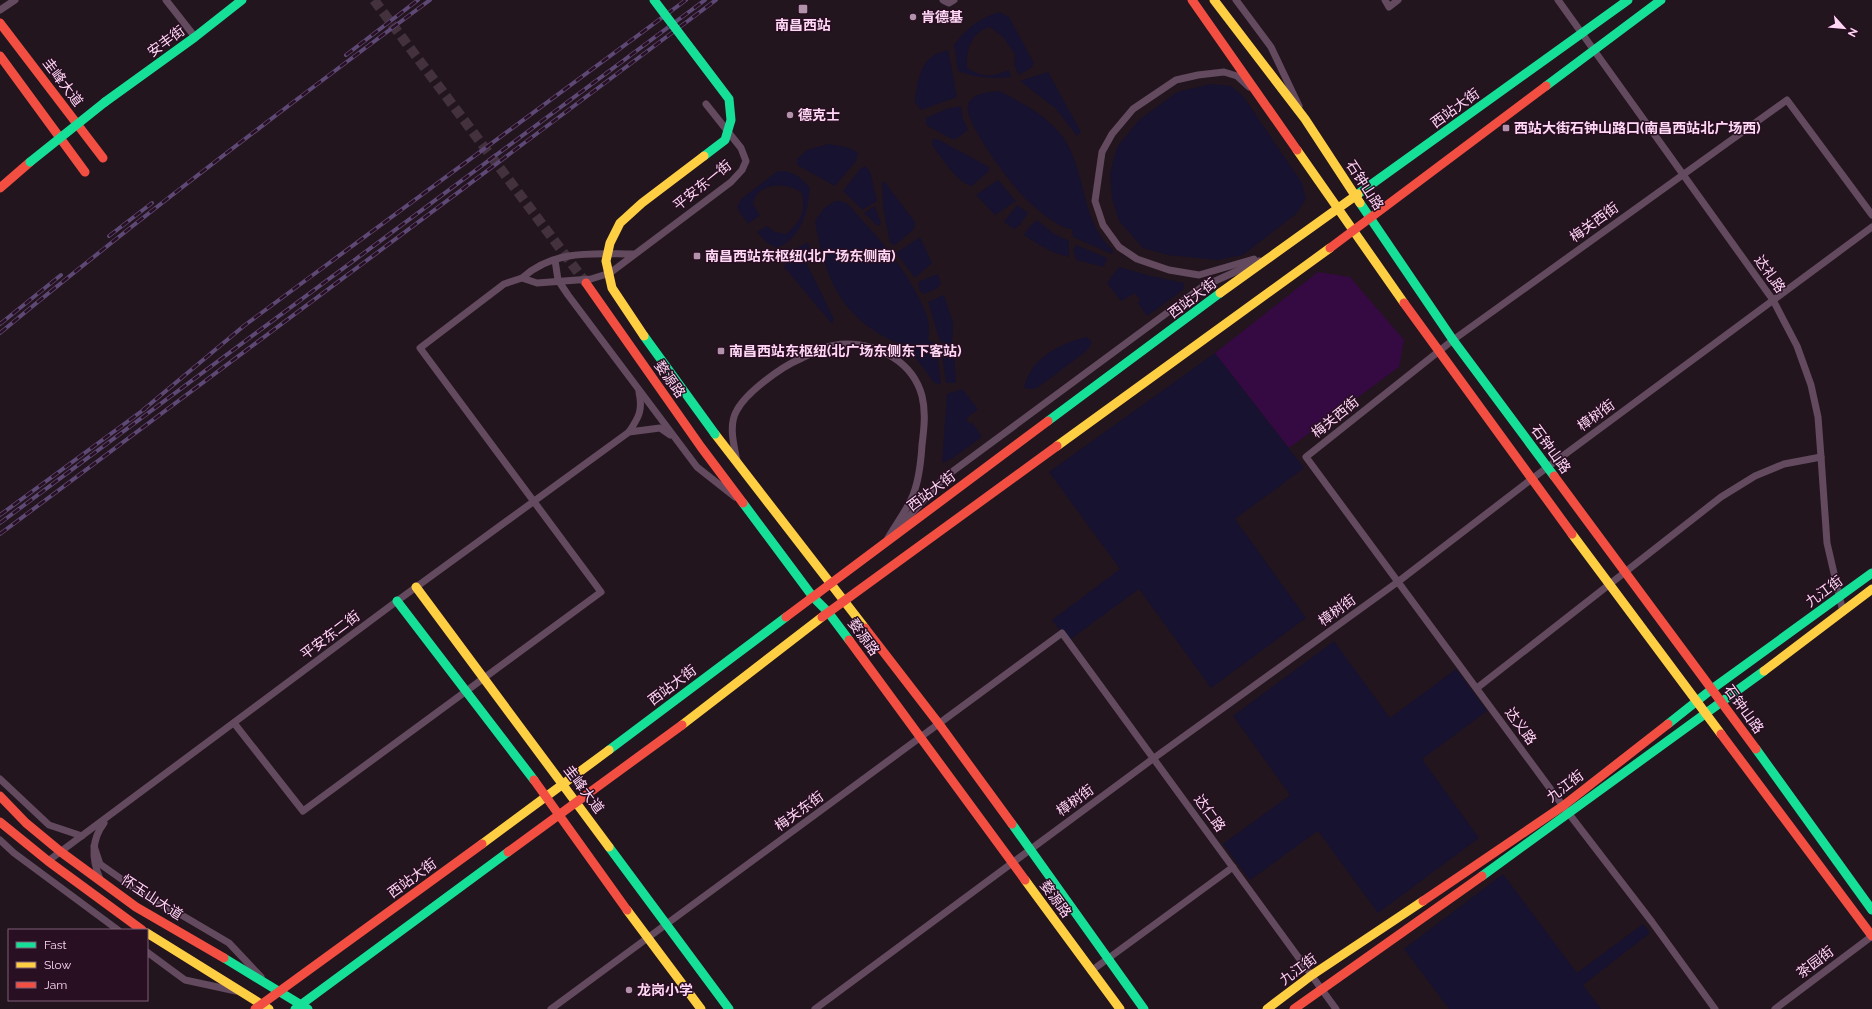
<svg xmlns="http://www.w3.org/2000/svg" width="1872" height="1009" viewBox="0 0 1872 1009" font-family="Raleway,'Noto Sans SC',sans-serif">
	<style>
		.green { fill: #16122f }
		.water { fill: #350a43 }
		.lines { fill: none; stroke-linecap: round; stroke-linejoin: round }
		.secondary-tunnel { stroke: #43323e; stroke-width: 10; stroke-dasharray: 10 5; stroke-linecap: butt }
		.street { stroke: #634a5f; stroke-width: 7 }
		.fast { stroke: #16e098; stroke-width: 9 }
		.slow { stroke: #ffcf43; stroke-width: 9 }
		.jam { stroke: #f24e42; stroke-width: 9 }
		.rail-casing { stroke: #5e4875; stroke-width: 4 }
		.rail { stroke: #280f21; stroke-width: 2.5; stroke-dasharray: 8; stroke-linecap: butt }
		.fast-bridge { stroke: #16e098; stroke-width: 9 }
		.slow-bridge { stroke: #ffcf43; stroke-width: 9 }
		.poi-dot { fill: #b292aa; stroke: #280f21; stroke-width: 1.5 }
		.labels { text-anchor: middle; dominant-baseline: central; stroke-width: 3; stroke-linejoin: round; paint-order: stroke }
		.poi-label { font-size: 14px; font-weight: bold; fill: #ffd6f6; stroke: #280f21; text-anchor: start }
		.street-label { font-size: 14px; fill: #ffd6f6; stroke: #280f21 }
	</style>
	<rect width="100%" height="100%" fill="#22151e"/>
	<!-- green -->
	<g class="green">
		<path d="M1000 12 1009 17 1034 63 1031 68 1019 75 1014 65 1015 55 1004 38 990 27C971 32 966 50 967 68 984 78 992 77 1009 70L1011 77C990 79 978 78 958 71L954 45C966 28 981 17 1000 12Z"/>
		<path d="M948 50 957 97 921 110 915 103C916 89 919 64 933 56 937 53 943 52 948 50Z"/>
		<path d="M1048 72 1081 132 1077 136 1056 109 1020 81Z"/>
		<path d="M1211 84 1231 86 1243 96 1302 183 1306 199 1296 214 1243 255 1217 260 1168 255 1143 248 1119 221 1112 198 1110 173 1117 147 1139 120 1177 92Z"/>
		<path d="M999 91C1023 103 1047 116 1063 137 1087 171 1080 222 1113 250L1112 254 1073 237 1072 229C1058 229 1030 204 1020 193 1009 181 962 119 968 105 972 93 988 92 999 91Z"/>
		<path d="M961 106 963 119 968 130 956 139H952L926 125V118L946 109Z"/>
		<path d="M932 139 939 140 989 167V171L972 186C958 184 940 156 932 145Z"/>
		<path d="M829 144 850 148 858 153 856 161 835 186 797 165V159L807 150Z"/>
		<path d="M865 166 870 171 877 201 862 210 843 191 860 169Z"/>
		<path d="M778 171C792 170 801 177 810 188 808 212 801 239 777 248L767 243 757 232 767 226 775 232 786 234C800 223 807 210 801 192 786 182 757 182 753 204L760 215 748 224 737 208 741 199Z"/>
		<path d="M998 180 1016 201 995 215 976 195Z"/>
		<path d="M884 181 915 222 914 229 895 245 890 243 883 207 882 183Z"/>
		<path d="M835 201C837 201 841 201 844 202 850 205 855 212 859 217 886 245 911 277 926 313 929 322 930 330 928 340L936 343 941 384 934 383C925 370 917 358 905 348 895 341 883 337 873 330 834 304 822 264 815 221L824 208Z"/>
		<path d="M1017 205 1028 213 1019 226 1014 229 1004 222Z"/>
		<path d="M875 206 881 224 878 226 864 213Z"/>
		<path d="M1037 220 1054 234 1069 241V257C1052 253 1038 245 1024 235L1028 228Z"/>
		<path d="M920 237 932 263 915 278 896 253Z"/>
		<path d="M808 242 812 256 806 262 834 319 832 324 784 267 797 248Z"/>
		<path d="M1076 245 1107 258 1104 267 1076 260 1073 250Z"/>
		<path d="M1119 267 1151 276 1184 283 1183 290 1147 316 1138 303 1140 300 1135 293 1121 301 1107 283Z"/>
		<path d="M938 274 941 284 936 289 924 294 919 290 918 283 920 281Z"/>
		<path d="M944 295 953 322 952 347 940 341 928 302Z"/>
		<path d="M1086 337 1092 341 1090 347 1084 353 1037 388 1030 389 1024 388C1030 358 1059 344 1086 337Z"/>
		<path d="M941 347 954 353 956 383H946Z"/>
		<path d="M1215 353 1304 468 1235 519 1306 618 1211 688 1139 589 1068 641 1052 620 1120 569 1049 472Z"/>
		<path d="M962 389 978 409 966 419 970 424 972 422 982 437 953 458 942 463 947 394Z"/>
		<path d="M1334 641 1390 718 1456 669 1487 711 1422 759 1479 838 1378 913 1318 831 1250 880 1223 844 1290 795 1233 716Z"/>
		<path d="M1503 874 1577 973 1643 924 1650 933 1583 985 1601 1009H1449L1404 949Z"/>
	</g>
	<!-- water -->
	<path class="water" d="M1318 272 1350 277 1404 340 1399 367 1289 448 1215 353Z"/>
	<g class="lines">
		<!-- secondary-tunnel -->
		<path class="secondary-tunnel" d="M374 0 586 283"/>
		<!-- street -->
		<g class="street">
			<path d="M166 0 195 37"/>
			<path d="M943 0 949 3 954 0"/>
			<path d="M1236 0 1271 47 1299 106"/>
			<path d="M1385 0 1389 7 1398 0"/>
			<path d="M1558 0 1773 300 1797 346 1811 385 1818 417 1821 457 1827 543 1843 612"/>
			<path d="M0 10 15 0"/>
			<path d="M1249 87 1237 76 1224 72 1198 75 1176 80 1133 109 1112 134 1102 152 1095 201 1103 225 1119 247 1137 259 1169 270 1199 275 1254 259"/>
			<path d="M633 254C593 254 554 249 522 278L537 283 591 279 610 273 731 182 742 170 746 161 741 148 706 104"/>
			<path d="M555 260 558 280 568 295 697 467 735 497"/>
			<path d="M639 392C643 410 639 417 629 432L660 428 670 435"/>
			<path d="M737 461C734 445 728 425 737 410 747 392 781 367 800 359 814 352 829 344 846 344 879 344 913 362 922 396 926 412 924 429 922 445 921 461 919 480 913 495 907 510 896 524 888 538"/>
			<path d="M900 526 945 477 1202 287 1259 261"/>
			<path d="M1477 688 1721 497 1755 476 1784 464 1821 457"/>
			<path d="M234 723 303 811 601 592 420 348 504 284 522 278"/>
			<path d="M0 779 49 825 82 836"/>
			<path d="M0 840 14 853 118 930"/>
			<path d="M94 846 100 864 151 900 173 910 229 943 261 977"/>
			<path d="M48 861 397 601 629 432"/>
			<path d="M100 879C92 860 91 840 104 823"/>
			<path d="M147 952 185 980 236 991"/>
			<path d="M1091 971 1233 867"/>
			<path d="M551 1009 1062 633 1336 1009"/>
			<path d="M815 1009 1154 758 1399 581 1533 478 1872 227"/>
			<path d="M1715 1009 1652 922 1563 806 1306 457 1453 340 1787 100 1872 215"/>
			<path d="M1775 1009 1872 936"/>
		</g>
		<!-- fast -->
		<g class="fast">
			<path d="M1546 86 1661 0"/>
			<path d="M105 102 195 37 242 0"/>
			<path d="M1358 194 1628 0"/>
			<path d="M1360 203 1453 340 1554 476"/>
			<path d="M1048 421 1220 293"/>
			<path d="M743 503 813 597 828 612 849 640"/>
			<path d="M397 601 534 780"/>
			<path d="M1668 724 1712 689 1872 573"/>
			<path d="M1756 749 1872 910"/>
			<path d="M609 750 786 617"/>
			<path d="M1012 824 1144 1009"/>
			<path d="M609 847 729 1009"/>
			<path d="M1482 876 1764 671"/>
			<path d="M224 958 308 1009"/>
			<path d="M295 1009 508 852"/>
		</g>
		<!-- slow -->
		<g class="slow">
			<path d="M1214 0 1305 119 1360 203"/>
			<path d="M1297 150 1404 303"/>
			<path d="M1220 293 1358 194"/>
			<path d="M715 434 865 628"/>
			<path d="M1057 446 1330 248"/>
			<path d="M1572 534 1721 734"/>
			<path d="M416 587 609 847"/>
			<path d="M1764 671 1872 589"/>
			<path d="M682 725 822 617"/>
			<path d="M482 844 609 750"/>
			<path d="M1025 880 1120 1009"/>
			<path d="M627 910 701 1009"/>
			<path d="M147 933 269 1009"/>
			<path d="M1267 1009 1312 975 1423 901"/>
		</g>
		<!-- jam -->
		<g class="jam">
			<path d="M1192 0 1297 150"/>
			<path d="M0 23 103 158"/>
			<path d="M0 56 85 172"/>
			<path d="M0 188 30 162"/>
			<path d="M1330 248 1546 86"/>
			<path d="M586 283 701 447 743 503"/>
			<path d="M1404 303 1572 534"/>
			<path d="M1554 476 1756 749"/>
			<path d="M786 617 1048 421"/>
			<path d="M822 617 1057 446"/>
			<path d="M865 628 939 724 1012 824"/>
			<path d="M849 640 1025 880"/>
			<path d="M1721 734 1872 936"/>
			<path d="M534 780 627 910"/>
			<path d="M0 796 26 823 61 852 136 907 224 958"/>
			<path d="M0 822 48 861 142 930"/>
			<path d="M508 852 682 725"/>
			<path d="M1423 901 1563 806 1668 724"/>
			<path d="M255 1009 482 844"/>
			<path d="M1294 1009 1482 876"/>
		</g>
		<defs>
			<g id="rail">
				<path d="M346 55 418 0"/>
				<path d="M109 236 152 203"/>
				<path d="M0 324 61 275"/>
				<path d="M0 333C140 217 284 108 430 0"/>
				<path d="M143 410 245 325 686 0"/>
				<path d="M0 515 146 408"/>
				<path d="M0 523 705 0"/>
				<path d="M0 534 716 0"/>
			</g>
		</defs>
		<!-- rail casing -->
		<use href="#rail" class="rail-casing"/>
		<!-- rail -->
		<use href="#rail" class="rail"/>
		<!-- fast-bridge -->
		<g class="fast-bridge">
			<path d="M654 0 729 99 731 120 725 140 704 156"/>
			<path d="M30 162 105 102"/>
			<path d="M644 336 715 434"/>
		</g>
		<!-- slow-bridge -->
		<path class="slow-bridge" d="M644 336 612 288 606 261 610 243 620 223 642 203 704 156"/>
	</g>
	<!-- markers -->
	<g class="poi-dot">
		<rect x="798" y="4" width="10" height="10" rx="2"/>
		<circle cx="913" cy="17" r="4"/>
		<circle cx="790" cy="115" r="4"/>
		<rect x="1502" y="124" width="8" height="8" rx="2"/>
		<rect x="693" y="252" width="8" height="8" rx="2"/>
		<rect x="717" y="347" width="8" height="8" rx="2"/>
		<circle cx="629" cy="990" r="4"/>
	</g>
	<g class="labels">
		<!-- poi labels -->
		<g class="poi-label">
			<text x="921" y="17">肯德基</text>
			<text x="803" y="25" text-anchor="middle">南昌西站</text>
			<text x="798" y="115">德克士</text>
			<text x="1514" y="128">西站大街石钟山路口(南昌西站北广场西)</text>
			<text x="705" y="256">南昌西站东枢纽(北广场东侧南)</text>
			<text x="729" y="351">南昌西站东枢纽(北广场东侧东下客站)</text>
			<text x="637" y="990">龙岗小学</text>
		</g>
		<!-- street labels -->
		<g class="street-label">
			<text transform="translate(166 41) rotate(-36)">安丰街</text>
			<text transform="translate(63 82) rotate(53)">圭峰大道</text>
			<text transform="translate(1455 108) rotate(-36)">西站大街</text>
			<text transform="translate(702 185) rotate(-39)">平安东一街</text>
			<text transform="translate(1365 185) rotate(57)">石钟山路</text>
			<text transform="translate(1594 222) rotate(-36)">梅关西街</text>
			<text transform="translate(1770 274) rotate(55)">达礼路</text>
			<text transform="translate(1192 298) rotate(-37)">西站大街</text>
			<text transform="translate(670 379) rotate(55)">婺源路</text>
			<text transform="translate(1596 415) rotate(-36)">樟树街</text>
			<text transform="translate(1335 417) rotate(-39)">梅关西街</text>
			<text transform="translate(1551 449) rotate(54)">石钟山路</text>
			<text transform="translate(931 491) rotate(-37)">西站大街</text>
			<text transform="translate(1824 591) rotate(-36)">九江街</text>
			<text transform="translate(1337 610) rotate(-36)">樟树街</text>
			<text transform="translate(330 635) rotate(-37)">平安东二街</text>
			<text transform="translate(864 637) rotate(54)">婺源路</text>
			<text transform="translate(672 685) rotate(-37)">西站大街</text>
			<text transform="translate(1744 709) rotate(54)">石钟山路</text>
			<text transform="translate(1521 726) rotate(54)">达义路</text>
			<text transform="translate(1565 786) rotate(-37)">九江街</text>
			<text transform="translate(584 789) rotate(53)">圭峰大道</text>
			<text transform="translate(1075 800) rotate(-36)">樟树街</text>
			<text transform="translate(799 811) rotate(-36)">梅关东街</text>
			<text transform="translate(1210 813) rotate(54)">达仁路</text>
			<text transform="translate(412 878) rotate(-36)">西站大街</text>
			<text transform="translate(152 897) rotate(33)">怀玉山大道</text>
			<text transform="translate(1056 899) rotate(54)">婺源路</text>
			<text transform="translate(1815 962) rotate(-37)">茶园街</text>
			<text transform="translate(1298 969) rotate(-36)">九江街</text>
		</g>
	</g>
	<!-- legend -->
	<rect x="8" y="929" width="140" height="72" fill="#280f21" stroke="#7e5f76"/>
	<rect x="16" y="942" width="20" height="6" fill="#16e098" stroke="#7e5f76"/>
	<text x="44" y="949" font-size="12" fill="#ffd6f6">Fast</text>
	<rect x="16" y="962" width="20" height="6" fill="#ffcf43" stroke="#7e5f76"/>
	<text x="44" y="969" font-size="12" fill="#ffd6f6">Slow</text>
	<rect x="16" y="982" width="20" height="6" fill="#f24e42" stroke="#7e5f76"/>
	<text x="44" y="989" font-size="12" fill="#ffd6f6">Jam</text>
	<!-- north arrow -->
	<g transform="translate(1844 28) rotate(117)" stroke="#280f21" stroke-width="3" paint-order="stroke">
	<path d="M0-3L7 15L0 10L-7 15Z" fill="#ffd6f6"/>
	<text y="-6" font-size="11" font-weight="bold" text-anchor="middle" fill="#ffd6f6">N</text>
	</g>
</svg>
